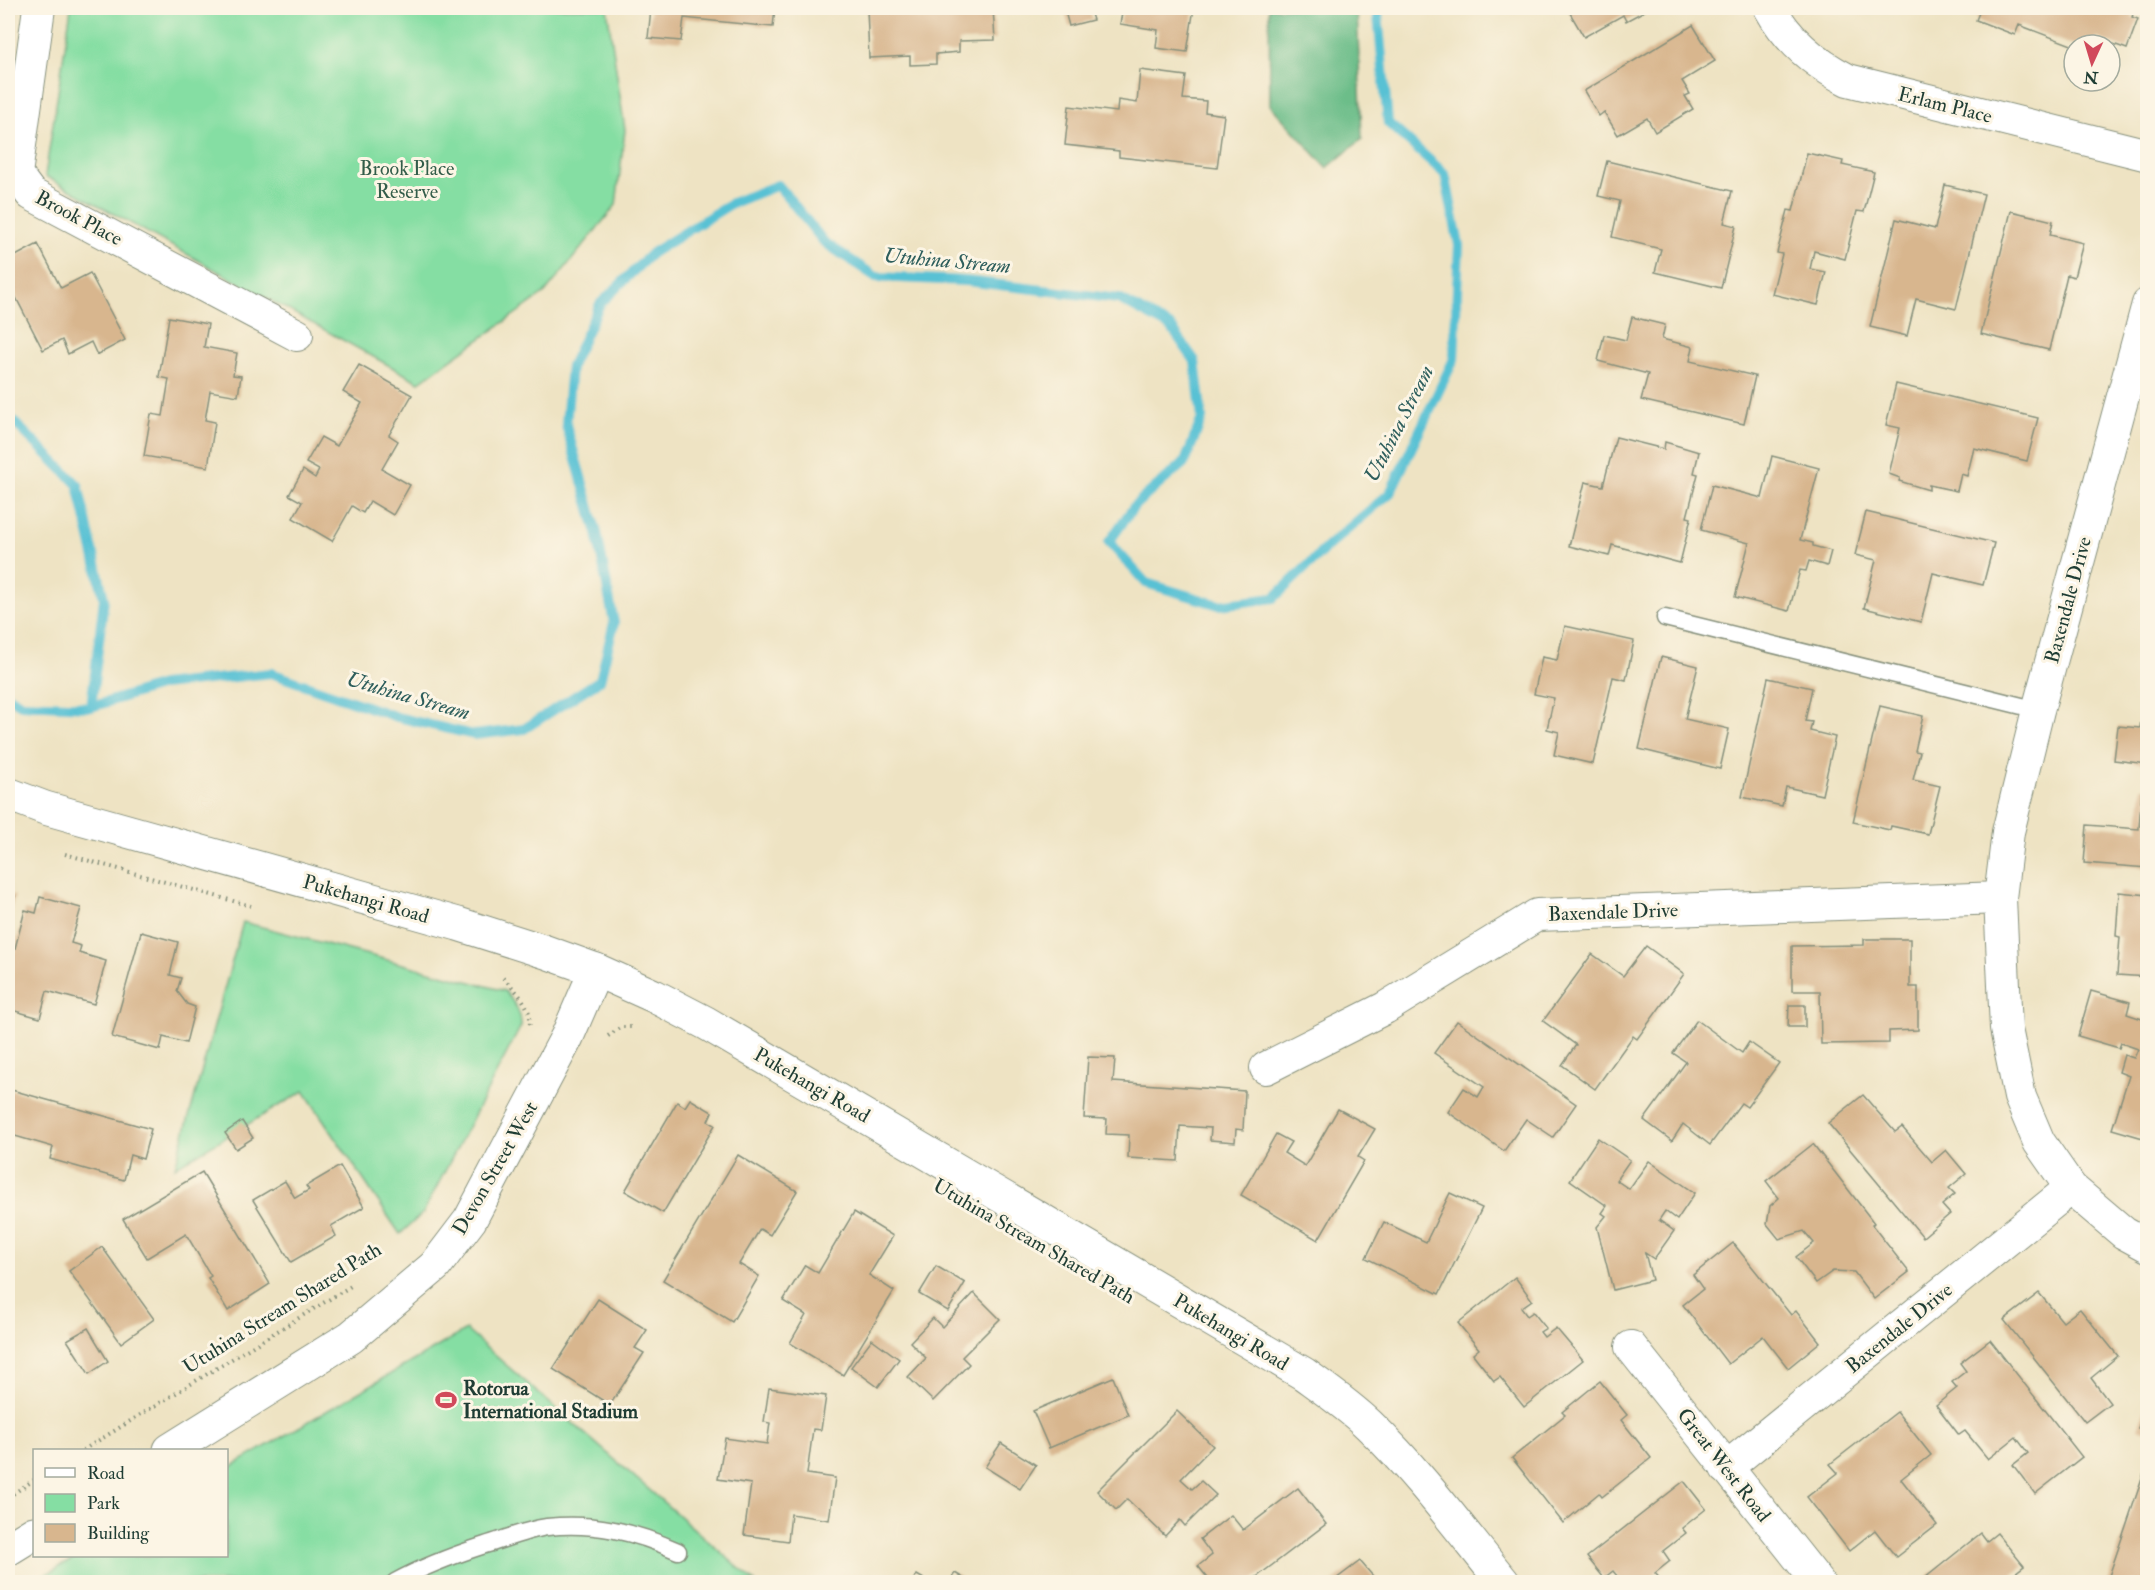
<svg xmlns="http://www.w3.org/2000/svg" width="2155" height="1590" viewBox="0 0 2155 1590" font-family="'IM FELL Double Pica',serif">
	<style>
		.green { fill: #85dea3; stroke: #528e6c; stroke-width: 1.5 }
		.forest { fill: #6cbd89; stroke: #467d5e; stroke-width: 1.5 }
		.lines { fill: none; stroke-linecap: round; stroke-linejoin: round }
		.stream { stroke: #58c1d4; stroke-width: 10 }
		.building { fill: #d8b68e }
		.service-casing { stroke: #86907c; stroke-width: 19 }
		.minor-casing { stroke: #86907c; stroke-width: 34 }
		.secondary-casing { stroke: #86907c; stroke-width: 35 }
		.path { stroke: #86907c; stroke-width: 4; stroke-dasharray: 1.5 4.5; stroke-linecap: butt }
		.service { stroke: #fff; stroke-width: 16 }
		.minor { stroke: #fff; stroke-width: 32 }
		.secondary { stroke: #fff; stroke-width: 33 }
		.labels { text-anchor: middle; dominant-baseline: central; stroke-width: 6; stroke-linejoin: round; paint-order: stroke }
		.street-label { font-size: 20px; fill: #1f3d34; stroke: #fcf5e5 }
		.park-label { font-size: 20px; fill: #335d4a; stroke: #fcf5e5 }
		.poi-label { font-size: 20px; font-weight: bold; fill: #1f3d34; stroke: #fcf5e5; text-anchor: start }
		.water-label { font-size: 21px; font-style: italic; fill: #2d5e5c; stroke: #fcf5e5 }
	</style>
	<rect width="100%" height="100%" fill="#fcf5e5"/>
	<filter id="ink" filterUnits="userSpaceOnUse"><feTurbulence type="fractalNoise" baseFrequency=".0167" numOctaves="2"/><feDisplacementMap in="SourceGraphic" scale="12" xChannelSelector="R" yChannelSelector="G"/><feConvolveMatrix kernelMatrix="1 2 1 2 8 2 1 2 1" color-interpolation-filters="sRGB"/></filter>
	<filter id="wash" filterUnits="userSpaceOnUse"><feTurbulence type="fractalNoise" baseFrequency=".008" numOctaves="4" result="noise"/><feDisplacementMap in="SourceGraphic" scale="24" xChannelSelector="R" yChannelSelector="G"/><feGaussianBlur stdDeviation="1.35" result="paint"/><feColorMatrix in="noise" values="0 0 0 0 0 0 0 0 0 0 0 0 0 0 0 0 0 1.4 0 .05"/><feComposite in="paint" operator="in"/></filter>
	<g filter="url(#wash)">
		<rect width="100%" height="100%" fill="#eee3c3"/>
		<!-- green -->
		<g class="green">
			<path d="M71 8H607L625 130 616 205 545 293 419 382 45 176Z"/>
			<path d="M243 922 505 991C513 1002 522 1011 521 1026L423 1213 400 1234 304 1091 175 1167Z"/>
			<path d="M466 1330 755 1582H32L79 1556H226L227 1469Z"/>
		</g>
		<!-- forest -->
		<path class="forest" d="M1269 8H1357L1362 139 1327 168 1270 105Z"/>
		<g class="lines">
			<!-- stream -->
			<g class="stream">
				<path d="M8 416 78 485 104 599 91 707"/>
				<path d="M8 696 21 704 91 707 162 685 271 673 397 717 474 735 524 729 600 680 614 623 597 533 566 425 571 366 600 304 652 253 732 203 778 185 824 242 876 277 966 281 1119 299 1171 327 1195 361 1202 418 1185 462 1135 505 1109 542 1146 583 1219 605 1274 598 1328 546 1390 493 1454 359 1459 245 1445 174 1388 123 1378 15 1380 8"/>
			</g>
		</g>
		<g id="blocks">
			<!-- building -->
			<g class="building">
				<path d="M651 8H775L773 27 684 18 681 41 648 38Z"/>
				<path d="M867 8H993L995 40 959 41V52L936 54V64L910 65V56L869 58Z"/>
				<path d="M1064 8H1089L1093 20 1069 26Z"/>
				<path d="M1123 8H1194L1187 52 1156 48 1158 30 1120 24Z"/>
				<path d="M1567 8H1650L1626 21 1623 15 1584 37Z"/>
				<path d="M1981 8H2135L2132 17 2138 19 2127 49 2097 38 2095 45 2074 46 2019 25 2015 35 1976 20Z"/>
				<path d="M1693 25 1715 61 1682 81 1690 94 1685 96 1693 109 1655 132 1647 118 1618 135 1604 112 1599 116 1584 91Z"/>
				<path d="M1140 70 1186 76 1183 99 1206 101 1205 112 1224 115 1217 168 1119 157V151L1065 145 1069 106 1117 112 1118 100 1137 103Z"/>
				<path d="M1807 153 1843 161 1842 165 1874 172 1864 212 1857 211 1845 259 1814 251 1810 269 1826 272 1818 305 1772 294 1782 254 1777 253 1788 210 1793 211Z"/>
				<path d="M1607 161 1732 191 1724 223 1736 226 1721 288 1655 272 1661 249 1612 237 1620 201 1598 196Z"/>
				<path d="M1945 185 1984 194 1956 309 1916 299 1907 336 1870 327 1896 219 1935 229Z"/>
				<path d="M2011 211 2053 221 2050 235 2083 243 2074 277 2067 275 2049 350 1981 334Z"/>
				<path d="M38 244 61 288 90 273 125 340 97 355 91 342 68 354 62 340 43 350 8 282V260Z"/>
				<path d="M169 317 208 324 204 347 237 353 233 375 241 376 238 396 210 391 205 420 215 422 208 467 144 456 151 414 163 416 169 379 159 377Z"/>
				<path d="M1632 317 1665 325 1662 339 1693 347 1690 361 1755 376 1744 424 1641 400 1648 374 1598 361 1604 335 1626 340Z"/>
				<path d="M359 365 412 395 389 435 398 441 382 469 410 485 393 515 370 501 363 513 352 506 332 541 293 518 302 502 289 495 303 470 315 478 319 470 306 463 321 437 337 446 362 403 343 392Z"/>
				<path d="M1896 384 2038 418 2027 461 1974 448 1967 476 1961 474 1957 491 1929 485V490L1899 481 1900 478 1889 474 1900 428 1886 425Z"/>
				<path d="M1616 437 1664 449 1665 442 1699 452 1694 473 1698 474 1687 517 1691 518 1680 563 1612 545 1609 556 1569 546 1585 482 1603 486Z"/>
				<path d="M1772 456 1819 468 1800 540 1813 543V546L1831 551 1827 566 1809 561 1806 571 1800 570 1789 611 1735 597 1749 543 1701 530 1712 485 1762 498Z"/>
				<path d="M1866 512 1994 543 1983 585 1933 573 1921 622 1864 608 1876 560 1855 555Z"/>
				<path d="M1565 626 1634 641 1626 680 1613 677 1593 764 1554 755 1559 732 1547 729 1554 698 1534 694 1542 657 1557 660Z"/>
				<path d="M1661 657 1698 666 1685 719 1729 729 1720 769 1639 749Z"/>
				<path d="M2146 677 2148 764 2114 760 2118 726 2140 728Z"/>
				<path d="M1768 678 1812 688 1805 721 1812 722 1810 731 1835 737 1822 795 1786 787 1782 806 1742 797Z"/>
				<path d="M1880 706 1923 716 1915 751 1920 752 1913 780 1940 786 1928 834 1891 826 1890 830 1853 822Z"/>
				<path d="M2142 787H2148V868L2084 863 2087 825 2139 829Z"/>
				<path d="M2119 892 2148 895V977L2117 975 2120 937 2116 936Z"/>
				<path d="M8 894 15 896 8 917Z"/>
				<path d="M40 897 81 908 71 943 81 946 79 953 106 961 94 1004 47 991 40 1018 8 1009V975L25 910 36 913Z"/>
				<path d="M141 932 178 942 170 975 181 978 177 991 187 1004 195 1007 186 1043 163 1037 160 1050 112 1037Z"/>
				<path d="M1864 939H1910V987H1918V1030L1889 1031V1043L1821 1044 1820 991H1792V946L1864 945Z"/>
				<path d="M1646 946 1684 974 1637 1039 1633 1036 1595 1089 1562 1065 1576 1045 1543 1021 1592 954 1623 976Z"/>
				<path d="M2091 991 2130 1002 2127 1014 2148 1021V1124L2143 1138 2112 1129 2129 1076 2119 1072 2124 1055 2134 1058 2138 1049 2121 1043 2119 1048 2078 1036Z"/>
				<path d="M1789 1005H1805V1027H1788Z"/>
				<path d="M1697 1020 1742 1053 1749 1042 1779 1063 1747 1107 1741 1103 1710 1145 1683 1124 1672 1141 1644 1120 1686 1062 1673 1053Z"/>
				<path d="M1457 1021 1576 1104 1553 1137 1526 1119 1504 1151 1448 1112 1464 1088 1478 1097 1484 1087 1434 1053Z"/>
				<path d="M1088 1057 1115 1058 1113 1082 1245 1091 1243 1130 1236 1129 1235 1142 1210 1140 1211 1128 1180 1126 1178 1161 1128 1158 1129 1135 1106 1134 1107 1119 1084 1118Z"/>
				<path d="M8 1089 151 1129 143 1159 130 1155 124 1180 50 1159 53 1147 8 1134Z"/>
				<path d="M1863 1095 1895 1132 1902 1127 1932 1162 1946 1150 1966 1174 1949 1188 1955 1194 1942 1205 1950 1214 1923 1237 1828 1123Z"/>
				<path d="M690 1099 712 1112 708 1121 715 1125 663 1213 625 1191 677 1102 685 1107Z"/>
				<path d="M1338 1109 1375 1129 1358 1157 1364 1161 1318 1240 1241 1195 1276 1134 1291 1142 1284 1153 1305 1166Z"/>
				<path d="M242 1121 253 1138 236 1149 225 1133Z"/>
				<path d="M1598 1138 1630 1160 1616 1180 1629 1189 1649 1161 1695 1193 1677 1220 1665 1211 1659 1220 1674 1231 1654 1259 1645 1253 1652 1280 1613 1290 1597 1227 1606 1216 1602 1213 1607 1206 1570 1180Z"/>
				<path d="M1813 1144 1874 1223 1872 1225 1909 1272 1874 1299 1854 1272 1833 1271 1816 1283 1796 1257 1814 1243 1804 1231 1779 1239 1767 1224 1770 1206 1779 1198 1766 1181Z"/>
				<path d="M738 1155 797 1191 770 1235 760 1229 739 1264 759 1276 732 1322 663 1280Z"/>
				<path d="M340 1166 364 1207 331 1226 336 1236 291 1262 253 1200 285 1181 295 1198 309 1190 306 1186Z"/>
				<path d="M202 1172 270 1284 228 1311 208 1278 211 1276 186 1234 147 1258 123 1219Z"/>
				<path d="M1450 1193 1482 1208 1439 1294 1366 1258 1384 1222 1426 1242Z"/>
				<path d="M854 1212 893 1236 869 1275 894 1291 843 1375 790 1343 806 1315 783 1301 805 1265 818 1273Z"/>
				<path d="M1733 1243 1791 1315 1796 1311 1820 1342 1788 1368 1763 1336 1728 1364 1683 1305 1703 1289 1693 1275Z"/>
				<path d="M102 1247 154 1319 121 1343 69 1271Z"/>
				<path d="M936 1266 965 1283 948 1311 919 1294Z"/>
				<path d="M1515 1277 1532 1300 1521 1308 1527 1316 1533 1312 1546 1328 1540 1332 1544 1337 1556 1328 1583 1360 1524 1407 1500 1377 1494 1381 1473 1354 1479 1349 1458 1323Z"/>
				<path d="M974 1293 1000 1319 962 1357 969 1364 933 1401 908 1377 926 1358 910 1342 933 1318 942 1327Z"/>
				<path d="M2039 1293 2063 1322 2080 1309 2118 1356 2091 1378 2110 1403 2085 1422 2004 1320Z"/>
				<path d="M598 1299 647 1330 635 1348 644 1353 610 1405 553 1369Z"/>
				<path d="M88 1328 108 1361 89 1374 67 1340Z"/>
				<path d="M872 1339 899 1359 878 1387 851 1367Z"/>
				<path d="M1990 1340 2082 1457 2035 1494 2013 1465 2028 1453 2016 1437 1988 1459 1965 1431 1959 1435 1936 1405 1957 1388 1952 1382 1966 1371 1960 1363Z"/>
				<path d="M1113 1377 1128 1415 1049 1448 1033 1411Z"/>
				<path d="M1600 1381 1627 1415 1621 1420 1651 1458 1602 1497 1599 1493 1563 1523 1512 1458 1565 1415 1562 1412Z"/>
				<path d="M769 1388 826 1396 821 1430 813 1429 807 1474 835 1478 829 1520 791 1514 788 1541 744 1535 751 1484 718 1479 725 1438 767 1444 770 1423 764 1422Z"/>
				<path d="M2147 1404H2148V1432L2138 1428Z"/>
				<path d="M1177 1411 1213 1446 1181 1479 1192 1489 1201 1481 1216 1495 1185 1526 1180 1520 1165 1536 1127 1499 1116 1510 1097 1491Z"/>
				<path d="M1897 1412 1931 1455 1901 1479 1937 1525 1896 1557 1875 1530 1849 1551 1807 1497 1838 1473 1830 1464Z"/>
				<path d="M1001 1443 1036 1465 1020 1489 985 1467Z"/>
				<path d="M2147 1464 2148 1582H2107Z"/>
				<path d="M1684 1481 1706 1509 1682 1528 1686 1533 1663 1551 1670 1561 1655 1573 1663 1582H1622L1613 1571 1604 1578 1587 1557Z"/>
				<path d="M1298 1488 1326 1524 1250 1582H1211L1198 1566 1212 1555 1200 1539 1231 1515 1243 1530Z"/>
				<path d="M1981 1533 1987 1541 1997 1533 2024 1566 2003 1582H1920Z"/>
				<path d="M1360 1561 1378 1582H1332Z"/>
				<path d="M955 1573 970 1582H949Z"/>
				<path d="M917 1575 929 1582H911Z"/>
			</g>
		</g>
	</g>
	<g filter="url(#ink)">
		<use href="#blocks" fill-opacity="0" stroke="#86907c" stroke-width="1.5"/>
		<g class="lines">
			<defs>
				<g id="service">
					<path d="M1665 618 2038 710"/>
					<path d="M395 1582C424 1566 454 1555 485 1545 505 1539 526 1530 547 1527 595 1522 635 1532 678 1551"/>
				</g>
				<g id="minor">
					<path d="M39 8 16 174 31 194 297 335"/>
					<path d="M1770 8C1788 41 1814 63 1848 80L2148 155"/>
					<path d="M2148 304 2038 710 2008 832 2000 898 2006 1029 2020 1097 2039 1142 2071 1188 2124 1233 2148 1246"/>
					<path d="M1266 1068 1385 1008 1537 915 2000 898"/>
					<path d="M1631 1347 1818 1582"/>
					<path d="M1726 1468 2071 1188"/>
				</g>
				<g id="secondary">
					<path d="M8 794 45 808 458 924 546 952 596 970 654 996 706 1023 1304 1374C1326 1390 1349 1406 1369 1425 1418 1472 1460 1529 1503 1582"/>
					<path d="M170 1450 351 1337 435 1266 470 1220 567 1037 596 970"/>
					<path d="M8 1549 34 1533"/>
				</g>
			</defs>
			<!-- service casing -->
			<use href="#service" class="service-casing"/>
			<!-- minor casing -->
			<use href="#minor" class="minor-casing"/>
			<!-- secondary casing -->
			<use href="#secondary" class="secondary-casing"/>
			<!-- path -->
			<g class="path">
				<path d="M65 854 251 906"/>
				<path d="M503 978C515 989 535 1010 529 1027"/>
				<path d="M608 1036 621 1027H633"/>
				<path d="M83 1450 351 1286"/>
				<path d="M8 1497 34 1480"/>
			</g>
			<!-- service -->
			<use href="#service" class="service"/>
			<!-- minor -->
			<use href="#minor" class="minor"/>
			<!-- secondary -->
			<use href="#secondary" class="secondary"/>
		</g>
	</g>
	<!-- icons -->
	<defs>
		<symbol id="stadium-bare" viewBox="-9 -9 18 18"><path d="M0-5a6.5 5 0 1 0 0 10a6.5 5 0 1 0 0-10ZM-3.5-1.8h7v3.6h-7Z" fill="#d1495b" stroke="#fcf5e5" stroke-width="2.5" paint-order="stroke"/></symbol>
	</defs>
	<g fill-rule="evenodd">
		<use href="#stadium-bare" x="431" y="1385" width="30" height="30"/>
	</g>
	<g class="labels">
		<!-- street labels -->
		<g class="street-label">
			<text transform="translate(1945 105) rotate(14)">Erlam Place</text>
			<text transform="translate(79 218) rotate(28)">Brook Place</text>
			<text transform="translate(2068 600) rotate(-75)">Baxendale Drive</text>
			<text transform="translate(366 899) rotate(16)">Pukehangi Road</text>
			<text transform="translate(1613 912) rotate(-2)">Baxendale Drive</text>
			<text transform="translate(812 1085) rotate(30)">Pukehangi Road</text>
			<text transform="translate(495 1168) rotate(-60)">Devon Street West</text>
			<text transform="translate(1034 1241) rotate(30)">Utuhina Stream Shared Path</text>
			<text transform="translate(282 1308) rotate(-32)">Utuhina Stream Shared Path</text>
			<text transform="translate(1899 1328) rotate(-39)">Baxendale Drive</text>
			<text transform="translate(1231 1332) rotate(31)">Pukehangi Road</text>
			<text transform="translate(1724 1465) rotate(52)">Great West Road</text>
		</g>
		<!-- park labels -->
		<g class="park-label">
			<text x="407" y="168">Brook Place<tspan x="407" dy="23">Reserve</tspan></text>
		</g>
		<!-- poi labels -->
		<g class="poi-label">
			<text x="463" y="1388">Rotorua<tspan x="463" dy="23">International Stadium</tspan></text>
		</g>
		<!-- water labels -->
		<g class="water-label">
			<text transform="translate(947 261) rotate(5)">Utuhina Stream</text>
			<text transform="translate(1399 424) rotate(-63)">Utuhina Stream</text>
			<text transform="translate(408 696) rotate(16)">Utuhina Stream</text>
		</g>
	</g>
	<!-- margin -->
	<rect width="2155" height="1590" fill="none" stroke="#fcf5e5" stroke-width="30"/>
	<!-- legend -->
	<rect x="33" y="1449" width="195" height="108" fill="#fcf5e5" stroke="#a4ab9e" stroke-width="1.5"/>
	<rect x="45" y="1468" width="30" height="9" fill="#ffffff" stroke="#a4ab9e" stroke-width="1.5"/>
	<text x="87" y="1479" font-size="18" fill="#1f3d34">Road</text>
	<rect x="45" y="1494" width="30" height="18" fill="#85dea3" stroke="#a4ab9e" stroke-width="1.5"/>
	<text x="87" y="1509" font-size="18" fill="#1f3d34">Park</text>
	<rect x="45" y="1524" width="30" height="18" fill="#d8b68e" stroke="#a4ab9e" stroke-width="1.5"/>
	<text x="87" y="1539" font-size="18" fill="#1f3d34">Building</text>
	<!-- north arrow -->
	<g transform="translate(2092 63) rotate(184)"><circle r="28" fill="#fcf5e5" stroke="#a4ab9e" stroke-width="1.5"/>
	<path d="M0-4.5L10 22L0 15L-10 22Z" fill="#d1495b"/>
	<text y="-9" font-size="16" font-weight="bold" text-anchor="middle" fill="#1f3d34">N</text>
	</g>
</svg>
